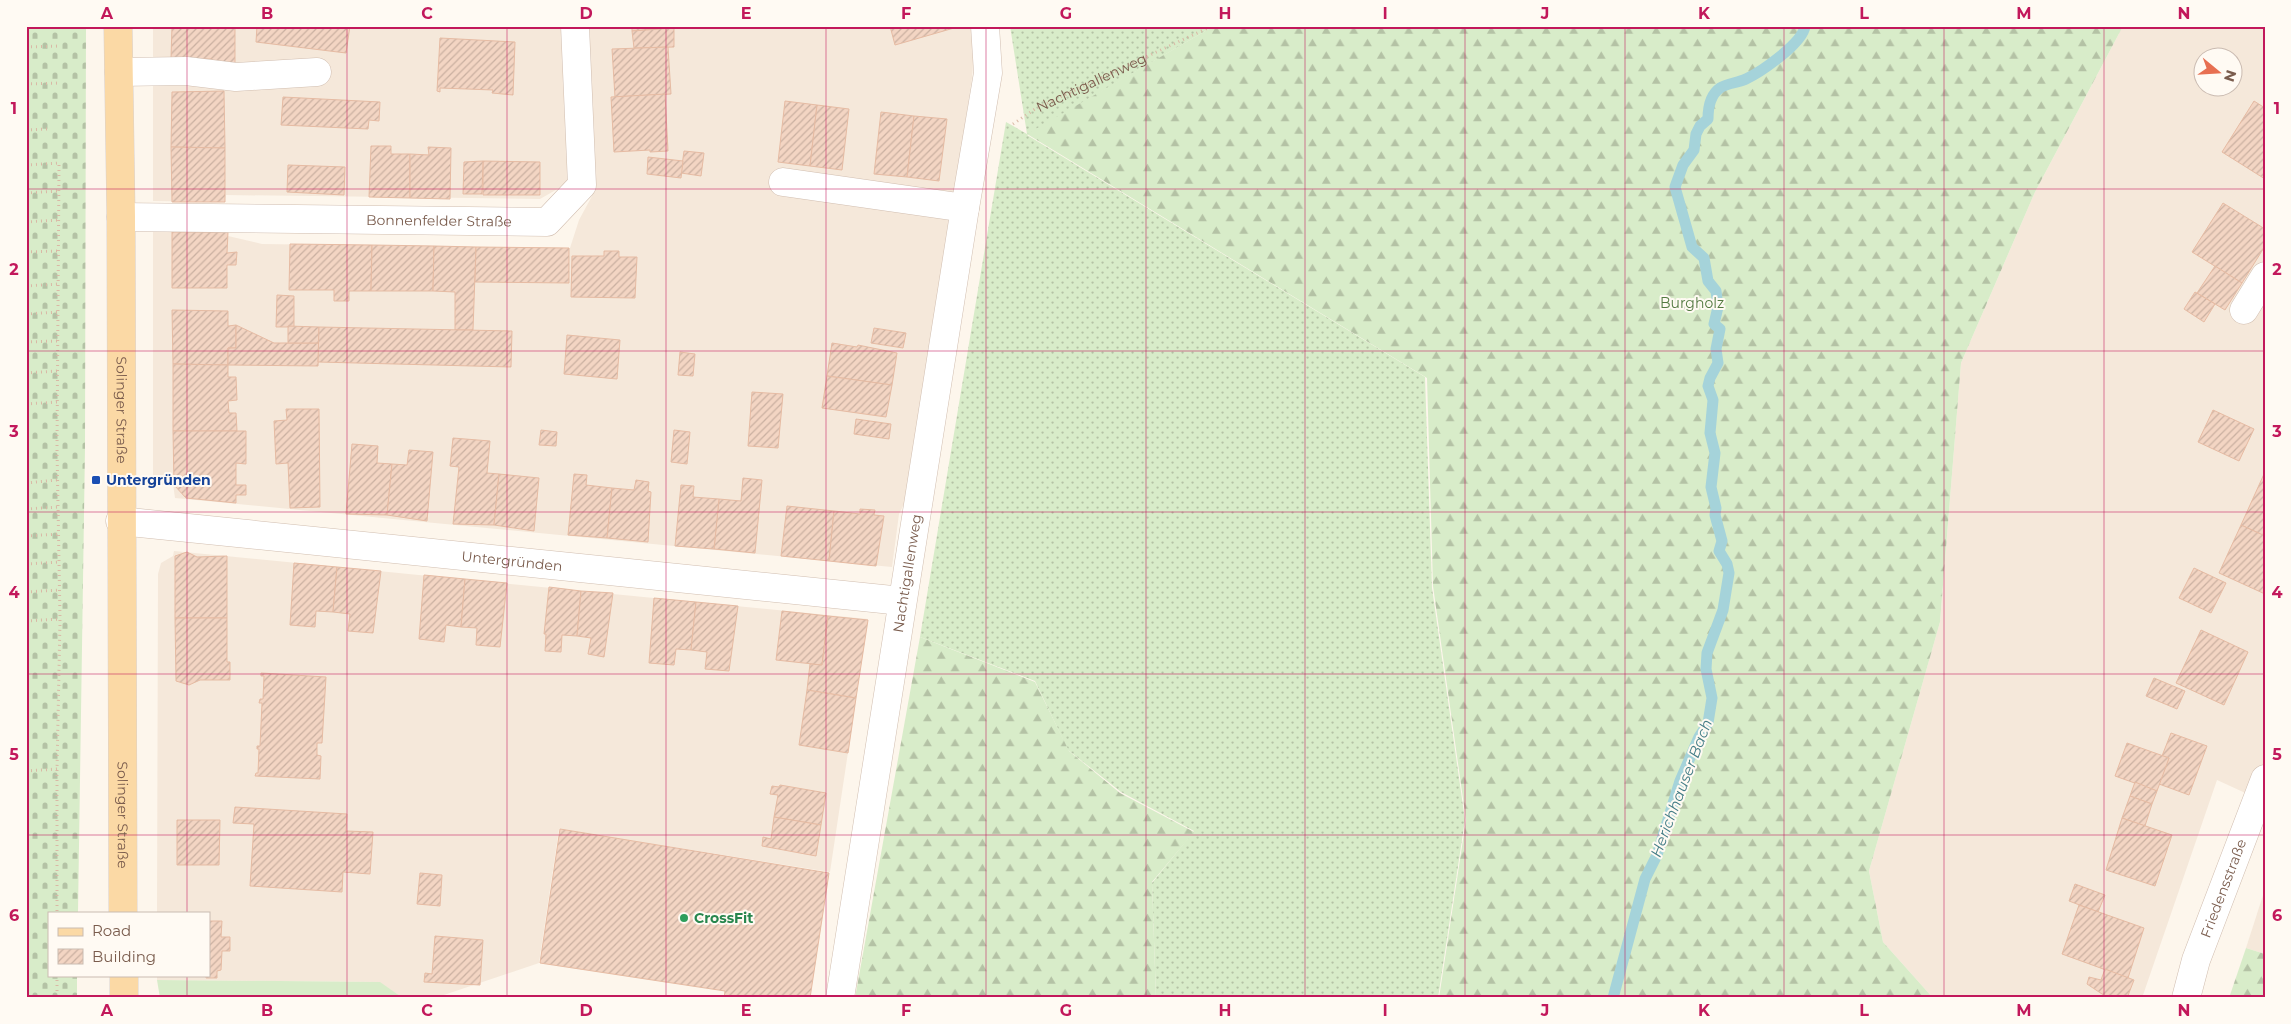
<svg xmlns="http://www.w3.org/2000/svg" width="2291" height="1024" viewBox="0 0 2291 1024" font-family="Montserrat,sans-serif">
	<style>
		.residential { fill: #f5e8da; fill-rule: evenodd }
		.grass { fill: url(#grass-dots) }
		.forest { fill: url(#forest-firs) }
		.cemetery { fill: url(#cemetery-stones) }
		.pitch { fill: #d8ecc9 }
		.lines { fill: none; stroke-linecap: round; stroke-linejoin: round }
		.stream { stroke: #a5d3da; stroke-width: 11 }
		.building { fill: url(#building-hatch); stroke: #e6bba3 }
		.minor-casing { stroke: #d1beb0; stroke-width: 29 }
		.major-casing { stroke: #dad1cd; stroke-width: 29 }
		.path { stroke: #d9b8a5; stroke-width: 3; stroke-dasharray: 1 4; stroke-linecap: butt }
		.minor { stroke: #fff; stroke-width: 28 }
		.major { stroke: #fbd9a5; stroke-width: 28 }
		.grid { fill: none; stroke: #c2185b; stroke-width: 1; stroke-opacity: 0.55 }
		.transit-dot { fill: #1a4fb4; stroke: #fffaf3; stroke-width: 2 }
		.leisure-dot { fill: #2e9e5b; stroke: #fffaf3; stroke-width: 2 }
		.labels { text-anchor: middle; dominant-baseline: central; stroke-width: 4; stroke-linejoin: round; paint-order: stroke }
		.street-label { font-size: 14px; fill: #7a5c4d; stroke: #fffaf3 }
		.park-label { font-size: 14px; fill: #537a41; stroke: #fffaf3 }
		.transit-label { font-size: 14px; font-weight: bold; fill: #164399; stroke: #fffaf3; text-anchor: start }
		.leisure-label { font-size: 14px; font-weight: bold; fill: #27864d; stroke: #fffaf3; text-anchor: start }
		.water-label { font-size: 15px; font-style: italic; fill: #437c86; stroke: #fffaf3 }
		.neatline { fill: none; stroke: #c2185b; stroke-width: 2 }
		.grid-label { font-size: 16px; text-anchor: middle; font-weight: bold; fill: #c2185b }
	</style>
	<defs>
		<pattern id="grass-dots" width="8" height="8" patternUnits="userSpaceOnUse" patternTransform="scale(1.25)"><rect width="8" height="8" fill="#d8ecc9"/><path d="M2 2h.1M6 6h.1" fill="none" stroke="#b4c2a5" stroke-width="1.8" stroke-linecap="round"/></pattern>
		<pattern id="forest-firs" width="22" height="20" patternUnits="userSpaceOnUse" patternTransform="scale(1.25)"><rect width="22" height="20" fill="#d8ecc9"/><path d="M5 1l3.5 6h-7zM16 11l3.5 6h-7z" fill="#b4c2a5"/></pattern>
		<pattern id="cemetery-stones" width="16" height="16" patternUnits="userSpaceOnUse" patternTransform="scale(1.25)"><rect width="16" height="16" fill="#d8ecc9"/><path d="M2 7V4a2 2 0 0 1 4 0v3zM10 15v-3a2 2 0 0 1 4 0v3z" fill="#b4c2a5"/></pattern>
		<pattern id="building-hatch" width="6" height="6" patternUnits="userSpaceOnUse" patternTransform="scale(1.25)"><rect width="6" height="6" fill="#f3d5c3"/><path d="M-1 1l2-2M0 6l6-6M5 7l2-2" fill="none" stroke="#cab0a1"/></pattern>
	</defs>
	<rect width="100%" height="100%" fill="#fdf6ec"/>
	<!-- residential -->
	<g class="residential">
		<path d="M153 26H562L568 155V183L540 199 226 195 224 202 153 201Z"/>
		<path d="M586 26H971L974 53 972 78 908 496 899 514 892 567 175 498 173 484 155 485 153 479V232H227L228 236 262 244 570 248 579 220 592 196 593 185Z"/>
		<path d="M2123 26H2265V802L2217 780 2142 998H1933L1883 942 1869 871 1940 622 1961 363 2035 192ZM2204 58H2234V88H2204Z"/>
		<path d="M174 551 868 619 830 872 559 829 539 963 435 998H403L379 982 157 980V975H209V913H157L158 574 161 563 173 556Z"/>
		<path d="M2265 889V954L2246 948Z"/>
	</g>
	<!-- grass -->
	<path class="grass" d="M1010 26H1214L1027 135 1425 377 1432 588 1465 820 1438 998H1156L1152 883 1194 831 1121 792 1068 750 1035 681 920 637 1006 122 1027 134Z"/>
	<!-- forest -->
	<g class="forest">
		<path d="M1214 26H2123L2035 192 1961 363 1940 622 1869 871 1883 942 1933 998H1439L1466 820 1433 586 1427 378 1027 134Z"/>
		<path d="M920 637 1035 682 1069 751 1120 793 1194 832 1152 882 1156 998H855Z"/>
		<path d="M2246 948 2265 954V998H2229Z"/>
	</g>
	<!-- cemetery -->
	<path class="cemetery" d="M26 26H86L85 448 78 913H49V975H77V998H26Z"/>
	<!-- pitch -->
	<path class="pitch" d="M157 980 380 982 403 998H160Z"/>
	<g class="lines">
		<!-- stream -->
		<path class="stream" d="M1613 998 1645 879 1657 855 1680 781 1699 737 1708 723 1712 698 1706 669 1707 653 1723 610 1729 573 1727 564 1719 551 1722 541 1715 515 1716 508 1711 487 1715 453 1710 433 1713 400 1708 386 1710 378 1718 363 1716 349 1720 329 1714 324 1718 307 1716 291 1708 281 1704 258 1692 247 1675 187 1683 165 1694 150 1696 134 1700 126 1708 119C1708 108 1710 95 1720 88 1727 83 1738 83 1746 79 1761 72 1803 43 1805 26"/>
	</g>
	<!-- building -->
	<g class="building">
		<path d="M172 26H235V67H212V59L171 58Z"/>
		<path d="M257 26H350L346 53 256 42Z"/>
		<path d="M632 26H671V28L632 31Z"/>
		<path d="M890 26H953L954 28 895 45Z"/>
		<path d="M674 28V47L634 48 632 31Z"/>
		<path d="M440 38 515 42 513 95 492 93 493 90 440 88V92L437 91Z"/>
		<path d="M668 47 671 94 615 97 612 49Z"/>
		<path d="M224 91 225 148 171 147 172 92Z"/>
		<path d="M665 94 668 151 650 152V150L614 152 611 97Z"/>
		<path d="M283 97 380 102 379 121 369 120 368 129 281 125Z"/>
		<path d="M785 101 817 105 810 166 778 162Z"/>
		<path d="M2254 101 2265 108V179L2222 152Z"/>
		<path d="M817 105 849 109 842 170 810 166Z"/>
		<path d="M881 112 914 116 907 177 874 174Z"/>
		<path d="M914 116 947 119 939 181 907 177Z"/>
		<path d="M371 146H391V154H410V198L369 197Z"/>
		<path d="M171 147 225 148V202H172Z"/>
		<path d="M428 147 451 148 450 199 410 198V154L429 155Z"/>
		<path d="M684 151 704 153 701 176 681 173Z"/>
		<path d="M648 157 683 161 681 178 647 174Z"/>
		<path d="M483 161 540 162V195H483Z"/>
		<path d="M483 161 482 194H463L464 162Z"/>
		<path d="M288 165 345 167 344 195 287 192Z"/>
		<path d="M2223 203 2265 229V246L2242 283 2192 252Z"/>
		<path d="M172 232H228L227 253 237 252 236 265H227V288H172Z"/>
		<path d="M290 244 372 245 371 291H349V301H334V290H289Z"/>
		<path d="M372 245 434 246 433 291H371Z"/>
		<path d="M434 246 476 247 473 330H455V292L433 291Z"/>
		<path d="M476 247 569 248V283L475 282Z"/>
		<path d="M604 251H619V257H637L635 298 571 297 572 256H604Z"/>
		<path d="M2215 266 2242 283 2225 310 2197 293Z"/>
		<path d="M2195 292 2215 304 2204 322 2184 309Z"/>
		<path d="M277 295 294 296V327H276Z"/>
		<path d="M172 310 228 311V326L236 325V348H228V365L173 364Z"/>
		<path d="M236 325 274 343H319L318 366 228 365V348H236Z"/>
		<path d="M288 326 319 327V343H288Z"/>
		<path d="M319 327 512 331 511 367 318 362Z"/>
		<path d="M874 328 906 333 903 348 871 343Z"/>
		<path d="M567 335 620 340 617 379 564 374Z"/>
		<path d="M832 343 857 347 858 345 897 353 892 385 827 376Z"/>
		<path d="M680 352 695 354 693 376 678 375Z"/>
		<path d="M173 364 228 365V377H236L237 400 228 401 229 413H236L237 431H173Z"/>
		<path d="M827 376 892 385 886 417 822 408Z"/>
		<path d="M752 392 783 394 778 448 748 446Z"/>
		<path d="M286 409H319L320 507 290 508 288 463 276 464 274 421 287 420Z"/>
		<path d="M2213 410 2254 429 2239 461 2198 442Z"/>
		<path d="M856 419 891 424 889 439 854 434Z"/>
		<path d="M541 430 557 432 556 446 539 445Z"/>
		<path d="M674 430 690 432 687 464 671 462Z"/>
		<path d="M173 431H246V464L236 463V485H246V495H236V503L186 498 174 485Z"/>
		<path d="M453 438 490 441 487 473 499 474 494 525 453 524 459 467 450 466Z"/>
		<path d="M352 444 378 446 377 463 392 464 387 515 346 514Z"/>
		<path d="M409 450 433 452 427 521 387 515 392 464 407 465Z"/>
		<path d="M499 474 539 478 534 531 494 525Z"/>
		<path d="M574 474 587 475 586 485 612 488 607 538 568 535Z"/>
		<path d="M2264 474 2265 475V536L2241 525Z"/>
		<path d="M743 478 762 480 755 553 714 549 719 499 741 501Z"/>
		<path d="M636 480 649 482 648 491 651 492 648 542 607 538 612 488 634 490Z"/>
		<path d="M681 485 694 486 693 497 719 499 714 549 675 546Z"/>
		<path d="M787 506 834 511 829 561 781 556Z"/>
		<path d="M860 509 875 510 874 515 884 516 876 566 829 561 834 511 860 514Z"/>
		<path d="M2241 525 2265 536V594L2219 573Z"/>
		<path d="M187 552 197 557 227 556V618H175V556Z"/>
		<path d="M294 563 337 567 333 612 316 611 315 627 290 625Z"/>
		<path d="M337 567 381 571 373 633 348 631 350 614 333 612Z"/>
		<path d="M2194 568 2226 583 2211 613 2179 598Z"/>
		<path d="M424 575 465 579 461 627 446 625 444 642 419 639Z"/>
		<path d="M465 579 507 583 500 647 476 645 477 628 461 627Z"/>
		<path d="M549 587 581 591 577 636 562 635 561 652 545 651 546 634H544Z"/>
		<path d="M581 591 613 593 604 657 588 654 591 638 577 636Z"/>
		<path d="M654 598 696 602 691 650 676 649 674 665 649 663Z"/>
		<path d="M696 602 738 606 729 671 705 669 707 652 691 650Z"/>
		<path d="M782 611 828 616 822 665 776 660Z"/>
		<path d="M828 616 868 620 856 698 807 690 810 664 822 665Z"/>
		<path d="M175 618H227V662H230V680H200L189 685 176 681Z"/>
		<path d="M2201 630 2248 652 2224 705 2176 683Z"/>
		<path d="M261 673 326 677 322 743H317V755L321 756 320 779 255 776 256 773H258L259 749H257V746H260L262 703H259L260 699H263L264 676H261Z"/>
		<path d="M2154 678 2185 691 2177 709 2146 696Z"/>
		<path d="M807 690 856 698 848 753 799 745Z"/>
		<path d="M2171 733 2207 746 2189 795 2159 784 2169 758 2162 756Z"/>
		<path d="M2127 743 2169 758 2157 791 2115 776Z"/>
		<path d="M2135 782 2157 791 2152 804 2130 796Z"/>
		<path d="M780 785 826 793 821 825 774 817 778 795 770 794 772 786 779 787Z"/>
		<path d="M2130 796 2152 804 2145 826 2122 818Z"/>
		<path d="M235 807 347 814 346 831 373 832 370 874 343 872 342 892 250 886 254 824 233 823Z"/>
		<path d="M774 817 821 825 816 856 762 846 763 837 771 839Z"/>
		<path d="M2122 818 2172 835 2155 886 2106 870Z"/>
		<path d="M177 820H220L219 865H177Z"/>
		<path d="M560 829 829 873 810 998H724L725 991 540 963Z"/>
		<path d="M420 873 442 875 440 906 417 904Z"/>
		<path d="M2075 884 2105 895 2098 912 2069 901Z"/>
		<path d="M2079 905 2144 928 2128 978 2062 954Z"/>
		<path d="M209 921H222L221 937H230V951H222L221 970 217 971V978H206V975H209Z"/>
		<path d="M435 936 483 940 480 985 424 982 425 973 432 974Z"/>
		<path d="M2105 969 2134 980 2127 998H2108L2087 984 2089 977 2101 980Z"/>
	</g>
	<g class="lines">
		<defs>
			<g id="minor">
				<path d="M119 72 186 71 236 77 317 72"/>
				<path d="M783 182 965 208"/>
				<path id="s2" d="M121 217 547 222 582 185 575 26"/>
				<path d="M2244 310 2265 276"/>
				<path id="s3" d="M120 521 902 601"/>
				<path id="s4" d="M840 998 965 208 988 73 985 26"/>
				<path id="s5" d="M2186 998 2196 960 2265 779"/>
			</g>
			<g id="major">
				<path id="s6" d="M118 26 121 217 123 913"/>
				<path d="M124 975V998"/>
			</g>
		</defs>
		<!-- minor casing -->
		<use href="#minor" class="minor-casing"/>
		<!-- major casing -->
		<use href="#major" class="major-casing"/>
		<!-- path -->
		<g class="path">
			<path d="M26 47 61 46"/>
			<path d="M26 84 61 83"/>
			<path id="s1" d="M1013 124 1035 109 1212 26"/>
			<path d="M26 130 48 129"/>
			<path d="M26 165 59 163 57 448 60 619 57 769V913"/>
			<path d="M26 193 58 191"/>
			<path d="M26 222 58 220"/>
			<path d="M26 252 58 251"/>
			<path d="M26 286 58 284"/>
			<path d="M26 314 58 312"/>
			<path d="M26 342 57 341"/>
			<path d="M26 373 57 371"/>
			<path d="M26 404 57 402"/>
			<path d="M26 483 57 480"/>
			<path d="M26 509 58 507"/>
			<path d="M26 536 59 534"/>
			<path d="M26 564 59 562"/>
			<path d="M26 592 59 590"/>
			<path d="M26 621 60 619"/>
			<path d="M26 771 57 769"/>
			<path d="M57 975V998"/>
		</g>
		<!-- minor -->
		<use href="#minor" class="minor"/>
		<!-- major -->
		<use href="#major" class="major"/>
	</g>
	<!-- grid -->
	<path class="grid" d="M187 26V913M347 26V998M507 26V998M666 26V998M826 26V998M986 26V998M1146 26V998M1305 26V998M1465 26V998M1625 26V998M1784 26V998M1944 26V998M2104 26V998M26 189H2265M26 351H2265M26 512H2265M26 674H2265M26 835H2265M187 975V998"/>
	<!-- markers -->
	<rect class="transit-dot" x="91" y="475" width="10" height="10" rx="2.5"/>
	<circle class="leisure-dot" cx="684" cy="918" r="5"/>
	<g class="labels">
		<!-- street labels -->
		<g class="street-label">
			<text stroke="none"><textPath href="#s1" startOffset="89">Nachtigallenweg</textPath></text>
			<text stroke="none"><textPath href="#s2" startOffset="318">Bonnenfelder Straße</textPath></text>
			<text stroke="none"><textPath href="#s6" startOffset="384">Solinger Straße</textPath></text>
			<text stroke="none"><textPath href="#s3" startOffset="394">Untergründen</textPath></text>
			<text stroke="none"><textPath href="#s4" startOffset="430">Nachtigallenweg</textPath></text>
			<text stroke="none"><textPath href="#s6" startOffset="789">Solinger Straße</textPath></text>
			<text stroke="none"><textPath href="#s5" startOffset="116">Friedensstraße</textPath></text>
		</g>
		<!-- park labels -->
		<g class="park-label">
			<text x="1692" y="303">Burgholz</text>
		</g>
		<!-- transit labels -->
		<g class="transit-label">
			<text x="106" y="480">Untergründen</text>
		</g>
		<!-- leisure labels -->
		<g class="leisure-label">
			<text x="694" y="918">CrossFit</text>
		</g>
		<!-- water labels -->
		<g class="water-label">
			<text transform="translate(1681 788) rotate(-69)">Herichhauser Bach</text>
		</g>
	</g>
	<!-- border -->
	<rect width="2291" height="1024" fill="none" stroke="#fffaf3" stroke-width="55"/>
	<!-- legend -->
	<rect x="48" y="912" width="162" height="65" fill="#fffaf3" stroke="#cabbb1"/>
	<rect x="58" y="928" width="25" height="8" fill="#fbd9a5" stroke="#cabbb1"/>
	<text x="92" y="936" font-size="15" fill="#7a5c4d">Road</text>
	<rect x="58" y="949" width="25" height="15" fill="url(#building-hatch)" stroke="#cabbb1"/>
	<text x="92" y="962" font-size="15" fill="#7a5c4d">Building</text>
	<!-- north arrow -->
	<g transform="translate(2218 72) rotate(108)"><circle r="24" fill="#fffaf3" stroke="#cabbb1"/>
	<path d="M0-4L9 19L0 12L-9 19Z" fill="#e76f51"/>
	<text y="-8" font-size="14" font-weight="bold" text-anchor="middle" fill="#7a5c4d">N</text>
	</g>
	<rect x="28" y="28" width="2236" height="968" class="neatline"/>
	<g class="grid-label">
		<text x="107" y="19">A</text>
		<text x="267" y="19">B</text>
		<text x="427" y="19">C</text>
		<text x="586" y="19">D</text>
		<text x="746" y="19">E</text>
		<text x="906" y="19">F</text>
		<text x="1066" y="19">G</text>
		<text x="1225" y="19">H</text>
		<text x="1385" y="19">I</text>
		<text x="1545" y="19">J</text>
		<text x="1704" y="19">K</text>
		<text x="1864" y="19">L</text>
		<text x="2024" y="19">M</text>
		<text x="2184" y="19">N</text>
		<text x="14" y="114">1</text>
		<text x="2277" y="114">1</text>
		<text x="14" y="275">2</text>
		<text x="2277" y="275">2</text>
		<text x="14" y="437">3</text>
		<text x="2277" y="437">3</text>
		<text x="14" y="598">4</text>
		<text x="2277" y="598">4</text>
		<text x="14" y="760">5</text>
		<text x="2277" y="760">5</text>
		<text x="14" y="921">6</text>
		<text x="2277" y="921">6</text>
		<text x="107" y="1016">A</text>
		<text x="267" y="1016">B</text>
		<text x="427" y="1016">C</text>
		<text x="586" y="1016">D</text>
		<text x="746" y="1016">E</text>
		<text x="906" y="1016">F</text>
		<text x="1066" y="1016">G</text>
		<text x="1225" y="1016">H</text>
		<text x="1385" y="1016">I</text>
		<text x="1545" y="1016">J</text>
		<text x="1704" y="1016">K</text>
		<text x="1864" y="1016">L</text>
		<text x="2024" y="1016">M</text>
		<text x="2184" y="1016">N</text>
	</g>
</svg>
